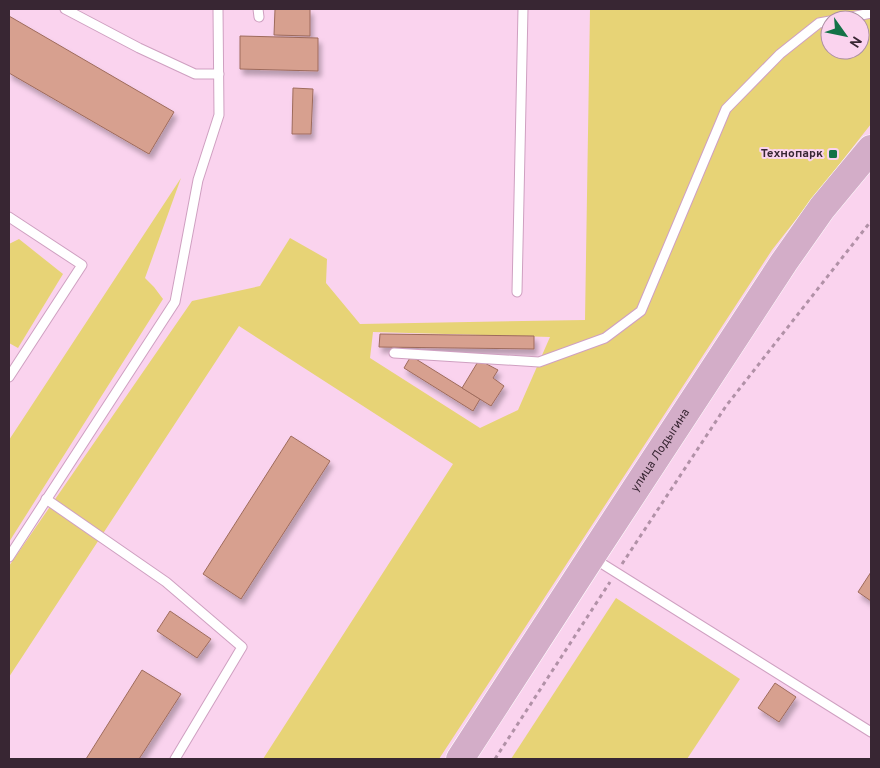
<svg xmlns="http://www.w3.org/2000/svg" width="880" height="768" viewBox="0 0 880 768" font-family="Overpass,sans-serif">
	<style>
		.green { fill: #e7d376; fill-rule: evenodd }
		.building { fill: #d7a08f; stroke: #9e6b5c; filter: url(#shadow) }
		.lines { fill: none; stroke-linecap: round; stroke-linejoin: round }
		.lane-casing { stroke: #cfa0c1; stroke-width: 11 }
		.primary-casing { stroke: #fff; stroke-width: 29 }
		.path { stroke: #b191a7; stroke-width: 3; stroke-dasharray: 4 4; stroke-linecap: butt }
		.lane { stroke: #fff; stroke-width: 9 }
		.primary { stroke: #d3adc8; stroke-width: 28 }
		.poi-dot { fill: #137247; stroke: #fad3ee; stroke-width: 2 }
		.labels { text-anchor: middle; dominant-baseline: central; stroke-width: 4; stroke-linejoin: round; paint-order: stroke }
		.poi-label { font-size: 12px; font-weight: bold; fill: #382633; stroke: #fad3ee; text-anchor: end }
		.street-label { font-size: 12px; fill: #382633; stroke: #fad3ee }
	</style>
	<defs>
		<filter id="shadow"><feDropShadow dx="3" dy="5.5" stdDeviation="2.5" flood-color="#0004"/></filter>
	</defs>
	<rect width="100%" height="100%" fill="#fad3ee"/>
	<!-- green -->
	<g class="green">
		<path d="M590 9H871V114L870 115 871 124 772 250 439 759H263L453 464 239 326 9 677V566L192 301 260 286 290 238 327 259 326 283 360 324 585 320ZM830 20H860V50H830ZM373 332 550 337 518 410 480 428 370 358Z"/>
		<path d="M181 178 145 278 154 287 163 299 9 542V440Z"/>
		<path d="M19 239 63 274 18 348 9 343V244Z"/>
		<path d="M616 598 740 679 687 759H511Z"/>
	</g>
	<!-- building -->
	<g class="building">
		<path d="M275 9H310V36L274 35Z"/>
		<path d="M9 16 174 112 149 154 9 73Z"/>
		<path d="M240 36 318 38V71L240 69Z"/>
		<path d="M293 88 313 89 311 134H292Z"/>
		<path d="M380 334 534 336V349L379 347Z"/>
		<path d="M411 356 480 399 473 411 404 368Z"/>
		<path d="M479 360 498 370 493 378 504 386 491 406 462 388Z"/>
		<path d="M291 436 330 461 241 599 203 574Z"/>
		<path d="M871 572V601L858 592Z"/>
		<path d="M170 611 211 639 197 658 157 631Z"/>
		<path d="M142 670 181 694 139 759H86Z"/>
		<path d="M775 683 796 697 779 722 758 708Z"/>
	</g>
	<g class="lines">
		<defs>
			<g id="lane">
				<path d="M65 9 139 48 195 74H219"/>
				<path d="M258 9 259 17"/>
				<path d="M837 20 871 13"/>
				<path d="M9 217 82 265 9 377"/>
				<path d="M517 292 523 9"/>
				<path d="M394 353 539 362 605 338 641 311 726 109 780 54 819 23 830 21"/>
				<path d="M46 499 166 582 242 647 175 759"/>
				<path d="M9 557 175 302 198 180 219 115 218 9"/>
				<path d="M593 558 871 732"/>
			</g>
			<g id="primary">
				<path id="s1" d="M460 759 591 557 784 262 822 208 871 149"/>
			</g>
		</defs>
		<!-- lane casing -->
		<use href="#lane" class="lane-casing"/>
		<!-- primary casing -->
		<use href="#primary" class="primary-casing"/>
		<!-- path -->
		<g class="path">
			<path d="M622 564 726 406 871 221"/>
			<path d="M495 759 610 582"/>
		</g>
		<!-- lane -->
		<use href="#lane" class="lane"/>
		<!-- primary -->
		<use href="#primary" class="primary"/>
	</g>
	<!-- markers -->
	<rect class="poi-dot" x="828" y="149" width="10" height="10" rx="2.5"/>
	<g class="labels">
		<!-- poi labels -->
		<g class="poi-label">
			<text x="823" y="154">Технопарк</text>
		</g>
		<!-- street labels -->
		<g class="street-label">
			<text stroke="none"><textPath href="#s1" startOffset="368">улица Лодыгина</textPath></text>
		</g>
	</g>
	<!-- border -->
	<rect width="880" height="768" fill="none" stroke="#382633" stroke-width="20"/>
	<!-- north arrow -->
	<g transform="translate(845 35) rotate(123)"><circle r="24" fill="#fad3ee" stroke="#ac8ea3"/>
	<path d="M0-4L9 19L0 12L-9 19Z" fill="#137247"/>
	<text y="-8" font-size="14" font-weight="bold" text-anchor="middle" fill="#382633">N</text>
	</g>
</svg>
